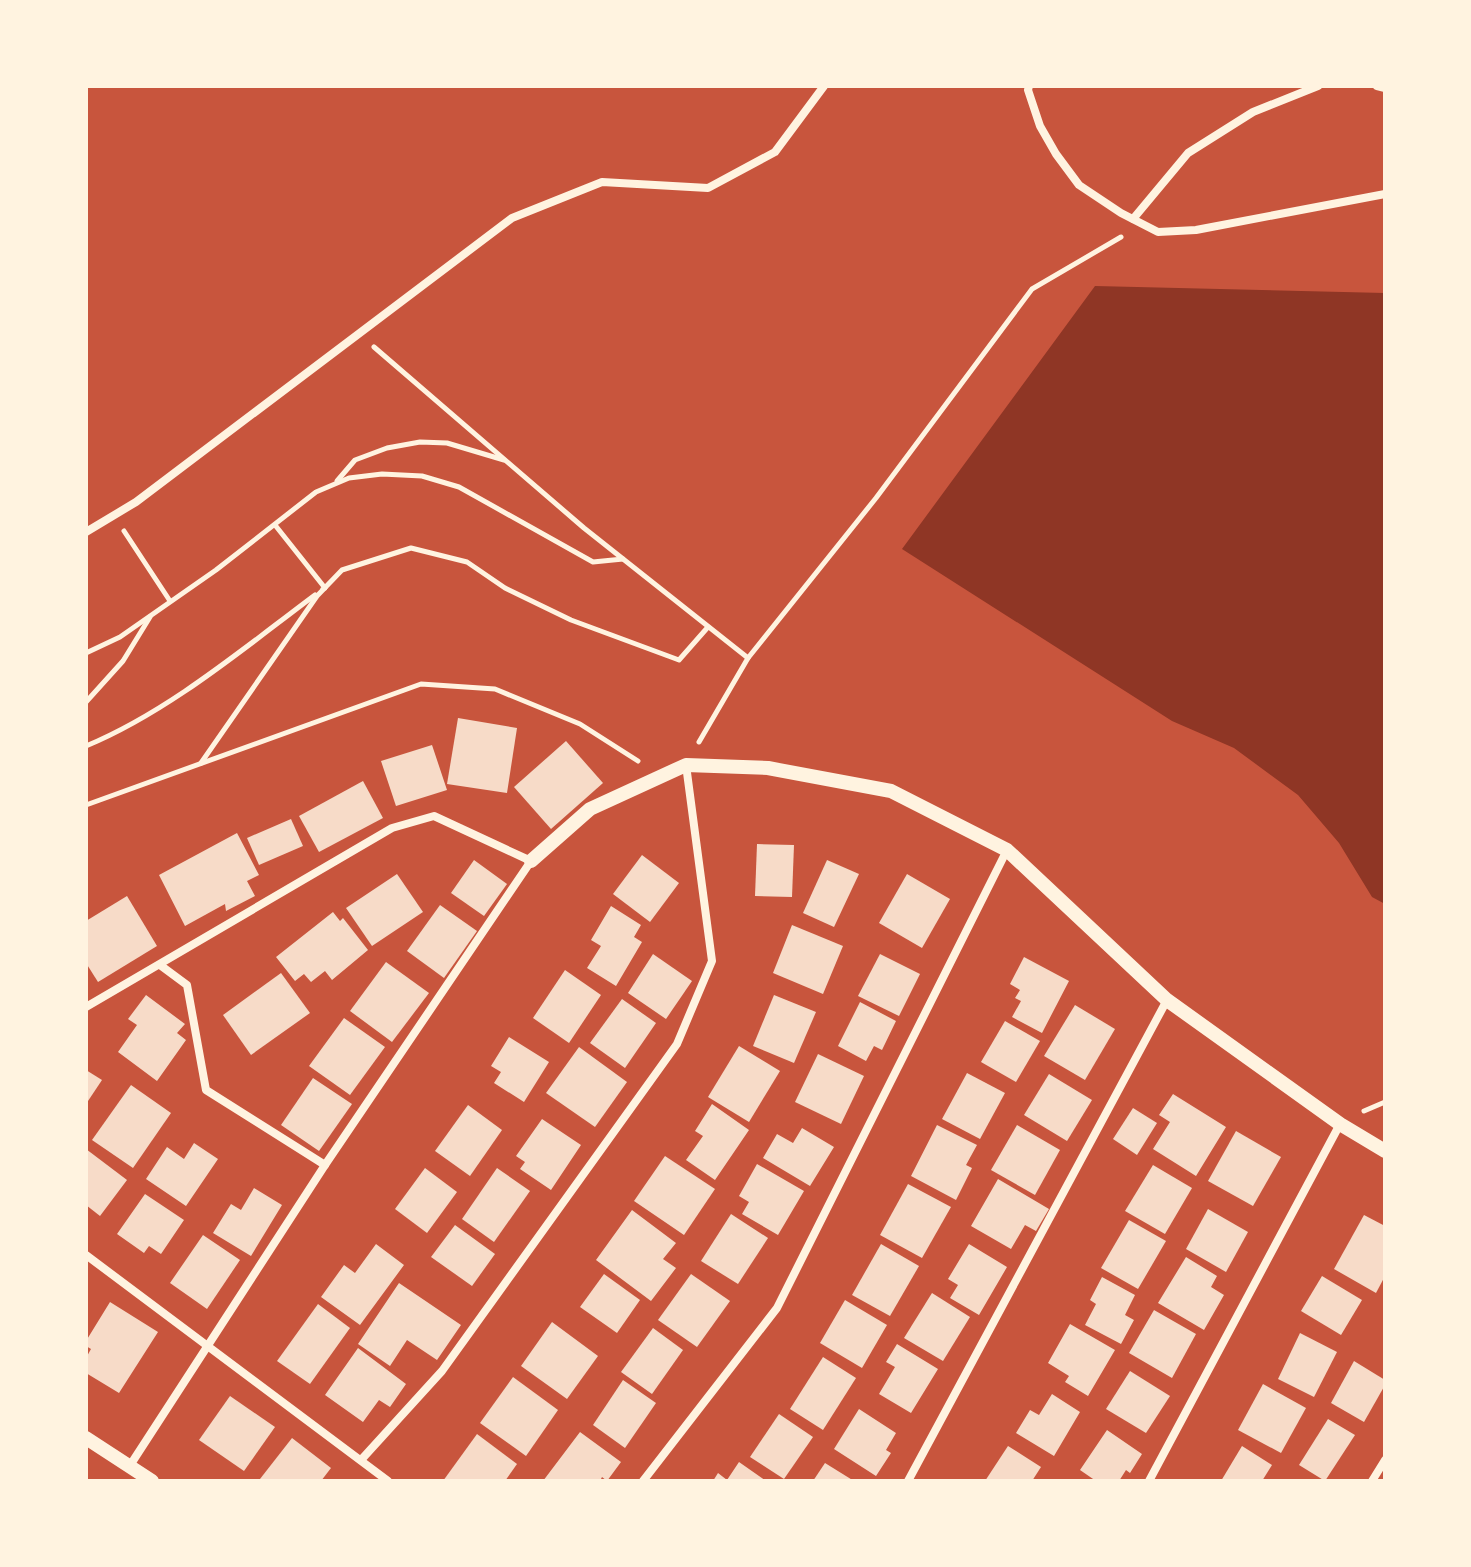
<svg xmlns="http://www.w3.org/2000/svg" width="1471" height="1567" viewBox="0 0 1471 1567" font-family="'Playfair Display',serif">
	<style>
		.water { fill: #8f3625 }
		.building { fill: #f7dbc8 }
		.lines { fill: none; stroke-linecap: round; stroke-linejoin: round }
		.path { stroke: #fff3e0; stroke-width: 5 }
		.minor { stroke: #fff3e0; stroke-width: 8 }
		.tertiary { stroke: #fff3e0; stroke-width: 14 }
	</style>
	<rect width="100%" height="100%" fill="#c8553d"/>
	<!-- water -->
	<path class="water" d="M1095 286 1385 293V904L1372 897 1339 843 1298 795 1234 748 1172 721 902 549Z"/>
	<!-- building -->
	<g class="building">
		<path d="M458 718 517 728 507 793 447 784Z"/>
		<path d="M566 741 603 783 551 829 514 787Z"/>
		<path d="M432 745 447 790 396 806 381 761Z"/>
		<path d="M363 781 383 818 319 852 299 816Z"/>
		<path d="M291 819 303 846 259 865 247 838Z"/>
		<path d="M237 833 259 875 247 881 255 896 226 911 225 904 185 926 159 875Z"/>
		<path d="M757 844 794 845 792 897 755 896Z"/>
		<path d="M642 855 679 883 650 922 613 894Z"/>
		<path d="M474 860 507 884 484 916 451 893Z"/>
		<path d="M827 860 859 874 834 927 803 913Z"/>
		<path d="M397 874 423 912 372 946 346 908Z"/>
		<path d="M907 874 950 899 922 948 879 923Z"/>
		<path d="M127 896 157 946 98 982 86 963V921Z"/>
		<path d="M440 905 477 931 444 978 407 951Z"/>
		<path d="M611 906 641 925 634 937 642 942 616 986 587 968 601 946 591 940Z"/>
		<path d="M333 912 340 921 343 918 368 950 332 980 325 971 311 982 304 974 295 981 276 957Z"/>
		<path d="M792 925 843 946 823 994 773 973Z"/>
		<path d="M653 954 692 981 666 1019 628 993Z"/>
		<path d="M880 954 920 974 899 1016 858 996Z"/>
		<path d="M1024 957 1069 981 1042 1033 1012 1017 1021 1001 1015 998 1020 990 1010 984Z"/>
		<path d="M386 962 429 993 392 1042 350 1011Z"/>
		<path d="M565 970 601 995 569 1043 533 1018Z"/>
		<path d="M281 973 310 1013 251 1055 223 1015Z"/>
		<path d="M146 995 185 1024 177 1033 186 1040 157 1081 118 1052 137 1025 128 1019Z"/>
		<path d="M774 995 816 1012 794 1063 753 1046Z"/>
		<path d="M622 999 656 1023 625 1068 590 1043Z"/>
		<path d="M860 1002 896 1021 882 1050 874 1046 866 1061 838 1046Z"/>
		<path d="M1075 1005 1115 1029 1085 1080 1044 1056Z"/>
		<path d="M344 1018 385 1047 350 1095 309 1066Z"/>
		<path d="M1005 1021 1040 1041 1016 1082 981 1062Z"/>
		<path d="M509 1037 549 1062 524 1102 494 1083 501 1072 491 1066Z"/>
		<path d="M739 1046 780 1071 749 1122 708 1097Z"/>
		<path d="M579 1047 627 1082 595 1127 546 1093Z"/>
		<path d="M818 1054 864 1076 841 1124 795 1102Z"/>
		<path d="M86 1070 102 1080 86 1104Z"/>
		<path d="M967 1073 1005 1093 980 1139 942 1119Z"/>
		<path d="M1049 1074 1092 1100 1067 1141 1024 1115Z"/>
		<path d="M313 1078 352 1104 319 1151 281 1125Z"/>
		<path d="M131 1085 171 1113 133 1168 92 1140Z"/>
		<path d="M1173 1094 1226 1127 1196 1176 1153 1149 1170 1122 1159 1115Z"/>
		<path d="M712 1104 749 1130 715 1180 686 1160 703 1136 695 1131Z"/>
		<path d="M468 1105 502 1130 470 1176 435 1151Z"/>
		<path d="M1133 1108 1157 1123 1137 1155 1113 1139Z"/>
		<path d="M542 1119 581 1145 551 1190 520 1169 525 1162 516 1156Z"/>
		<path d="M937 1125 977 1145 966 1165 972 1168 956 1200 911 1176Z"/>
		<path d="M1017 1125 1060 1150 1035 1195 991 1170Z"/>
		<path d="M802 1128 834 1147 810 1186 763 1158 777 1134 793 1143Z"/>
		<path d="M1236 1131 1281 1157 1253 1206 1208 1181Z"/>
		<path d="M194 1143 218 1159 186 1206 146 1179 167 1147 184 1159Z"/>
		<path d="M86 1149 127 1180 100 1216 86 1205Z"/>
		<path d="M665 1156 715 1189 684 1235 634 1201Z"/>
		<path d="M757 1164 804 1191 778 1235 742 1214 749 1202 739 1196Z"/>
		<path d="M1153 1165 1192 1188 1165 1234 1125 1211Z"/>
		<path d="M425 1168 457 1192 427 1233 395 1209Z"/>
		<path d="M497 1168 530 1191 494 1242 462 1219Z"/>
		<path d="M998 1179 1049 1209 1036 1231 1025 1225 1011 1249 971 1226Z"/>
		<path d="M908 1184 951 1207 922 1258 880 1235Z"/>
		<path d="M254 1188 282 1205 251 1256 213 1233 231 1204 241 1210Z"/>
		<path d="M145 1194 184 1220 161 1254 149 1246 144 1253 117 1234Z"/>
		<path d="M1208 1209 1248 1232 1226 1272 1186 1249Z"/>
		<path d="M632 1210 676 1243 663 1259 676 1268 651 1301 596 1260Z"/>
		<path d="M731 1214 768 1238 738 1284 701 1261Z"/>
		<path d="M1364 1215 1385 1226V1276L1376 1293 1334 1269Z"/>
		<path d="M1129 1220 1166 1241 1138 1289 1101 1268Z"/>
		<path d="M455 1225 495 1254 472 1286 431 1257Z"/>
		<path d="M203 1235 240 1260 207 1309 170 1283Z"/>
		<path d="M376 1244 404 1265 360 1325 321 1297 344 1265 355 1273Z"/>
		<path d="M881 1244 919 1266 890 1316 852 1295Z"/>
		<path d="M969 1244 1007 1267 979 1315 950 1298 958 1285 948 1279Z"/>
		<path d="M1186 1257 1217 1276 1211 1287 1224 1295 1204 1330 1158 1303Z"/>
		<path d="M604 1274 640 1300 617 1333 580 1307Z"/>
		<path d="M691 1274 730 1301 697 1347 658 1320Z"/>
		<path d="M1322 1276 1362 1300 1341 1335 1301 1311Z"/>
		<path d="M1102 1277 1135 1295 1125 1315 1134 1320 1121 1344 1085 1325 1096 1304 1090 1300Z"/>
		<path d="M399 1283 461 1325 437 1360 407 1340 390 1366 358 1344Z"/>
		<path d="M932 1293 970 1317 943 1361 904 1338Z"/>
		<path d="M845 1300 887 1325 862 1368 820 1343Z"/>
		<path d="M110 1302 158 1332 119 1393 86 1373V1358L91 1349 86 1346V1341Z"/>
		<path d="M318 1304 350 1328 310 1384 277 1361Z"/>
		<path d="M1154 1310 1196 1334 1172 1378 1129 1353Z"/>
		<path d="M552 1322 598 1356 567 1399 521 1366Z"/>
		<path d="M1070 1324 1115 1350 1088 1396 1065 1382 1069 1376 1048 1363Z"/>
		<path d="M653 1328 683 1350 652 1394 621 1372Z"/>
		<path d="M1300 1333 1337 1352 1314 1397 1278 1379Z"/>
		<path d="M897 1344 938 1369 911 1413 879 1394 895 1367 886 1362Z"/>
		<path d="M358 1348 406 1384 390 1407 379 1400 363 1422 325 1395Z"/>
		<path d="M823 1357 856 1378 823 1430 790 1409Z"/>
		<path d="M1354 1361 1385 1380V1385L1364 1422 1331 1403Z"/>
		<path d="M1130 1371 1170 1396 1146 1433 1106 1409Z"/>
		<path d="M513 1377 558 1410 526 1456 480 1423Z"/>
		<path d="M623 1380 656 1403 625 1448 593 1425Z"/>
		<path d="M1263 1384 1306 1408 1281 1453 1238 1430Z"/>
		<path d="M1052 1394 1080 1412 1054 1456 1016 1433 1030 1410 1039 1415Z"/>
		<path d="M230 1396 275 1427 244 1471 199 1440Z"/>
		<path d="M859 1409 896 1433 886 1450 891 1453 876 1476 834 1449Z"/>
		<path d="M779 1414 813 1437 784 1479 750 1457Z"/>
		<path d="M1328 1419 1355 1435 1325 1481 1299 1465Z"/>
		<path d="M1107 1430 1142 1454 1130 1473 1126 1470 1119 1481H1096L1080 1470Z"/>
		<path d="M580 1432 621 1462 607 1481 602 1477 600 1481H543Z"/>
		<path d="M477 1434 517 1464 505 1481H443Z"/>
		<path d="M292 1438 331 1468 321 1481H262L260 1479Z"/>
		<path d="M1008 1446 1041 1467 1032 1481H985Z"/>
		<path d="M1242 1446 1272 1465 1262 1481H1221Z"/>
		<path d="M739 1462 766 1481H713L718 1473 727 1480Z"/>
		<path d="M825 1463 854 1481H813Z"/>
	</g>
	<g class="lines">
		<!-- path -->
		<g class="path">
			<path d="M374 347 584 528 748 658"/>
			<path d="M337 481 355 460 387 448 420 442 447 443 504 460"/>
			<path d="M275 525 325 588 323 589"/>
			<path d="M124 531 170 601"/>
			<path d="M86 653 120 637 216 570 316 492 349 478 382 474 422 476 459 487 593 562 623 559"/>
			<path d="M86 702 123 661 150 617"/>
			<path d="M699 742 748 658 876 498 1032 289 1121 237"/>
			<path d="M86 746C168 712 244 648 315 595"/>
			<path d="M201 763 317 596 342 570 411 548 467 562 505 588 571 620 679 660 708 627"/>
			<path d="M86 805 421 684 495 689 580 724 638 761"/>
			<path d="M1364 1111 1385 1102"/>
		</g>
		<!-- minor -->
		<g class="minor">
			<path d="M1029 86 1028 90 1040 126 1056 154 1079 185 1121 213 1158 232 1196 230 1385 194"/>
			<path d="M1377 86 1385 88"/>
			<path d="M1133 219 1188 153 1253 112 1318 86"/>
			<path d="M86 532 136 502 512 218 602 182 708 188 775 152 824 86"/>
			<path d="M160 965 187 985 206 1090 325 1165"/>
			<path d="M86 1007 392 828 434 816 531 861 325 1165 129 1467"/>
			<path d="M86 1255 388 1481"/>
			<path d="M361 1460 442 1371 677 1044 712 961 686 765"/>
			<path d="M643 1481 777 1308 1007 850"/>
			<path d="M908 1481 1167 1000"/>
			<path d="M1149 1481 1340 1124"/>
			<path d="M1372 1481 1385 1460"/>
		</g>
		<!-- tertiary -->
		<g class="tertiary">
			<path d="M531 861 590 809 686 765 768 768 891 791 1007 850 1167 1000 1340 1124 1385 1151"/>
			<path d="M86 1438 152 1481"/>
		</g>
	</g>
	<!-- border -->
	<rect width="1471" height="1567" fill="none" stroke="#fff3e0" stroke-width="176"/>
</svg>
